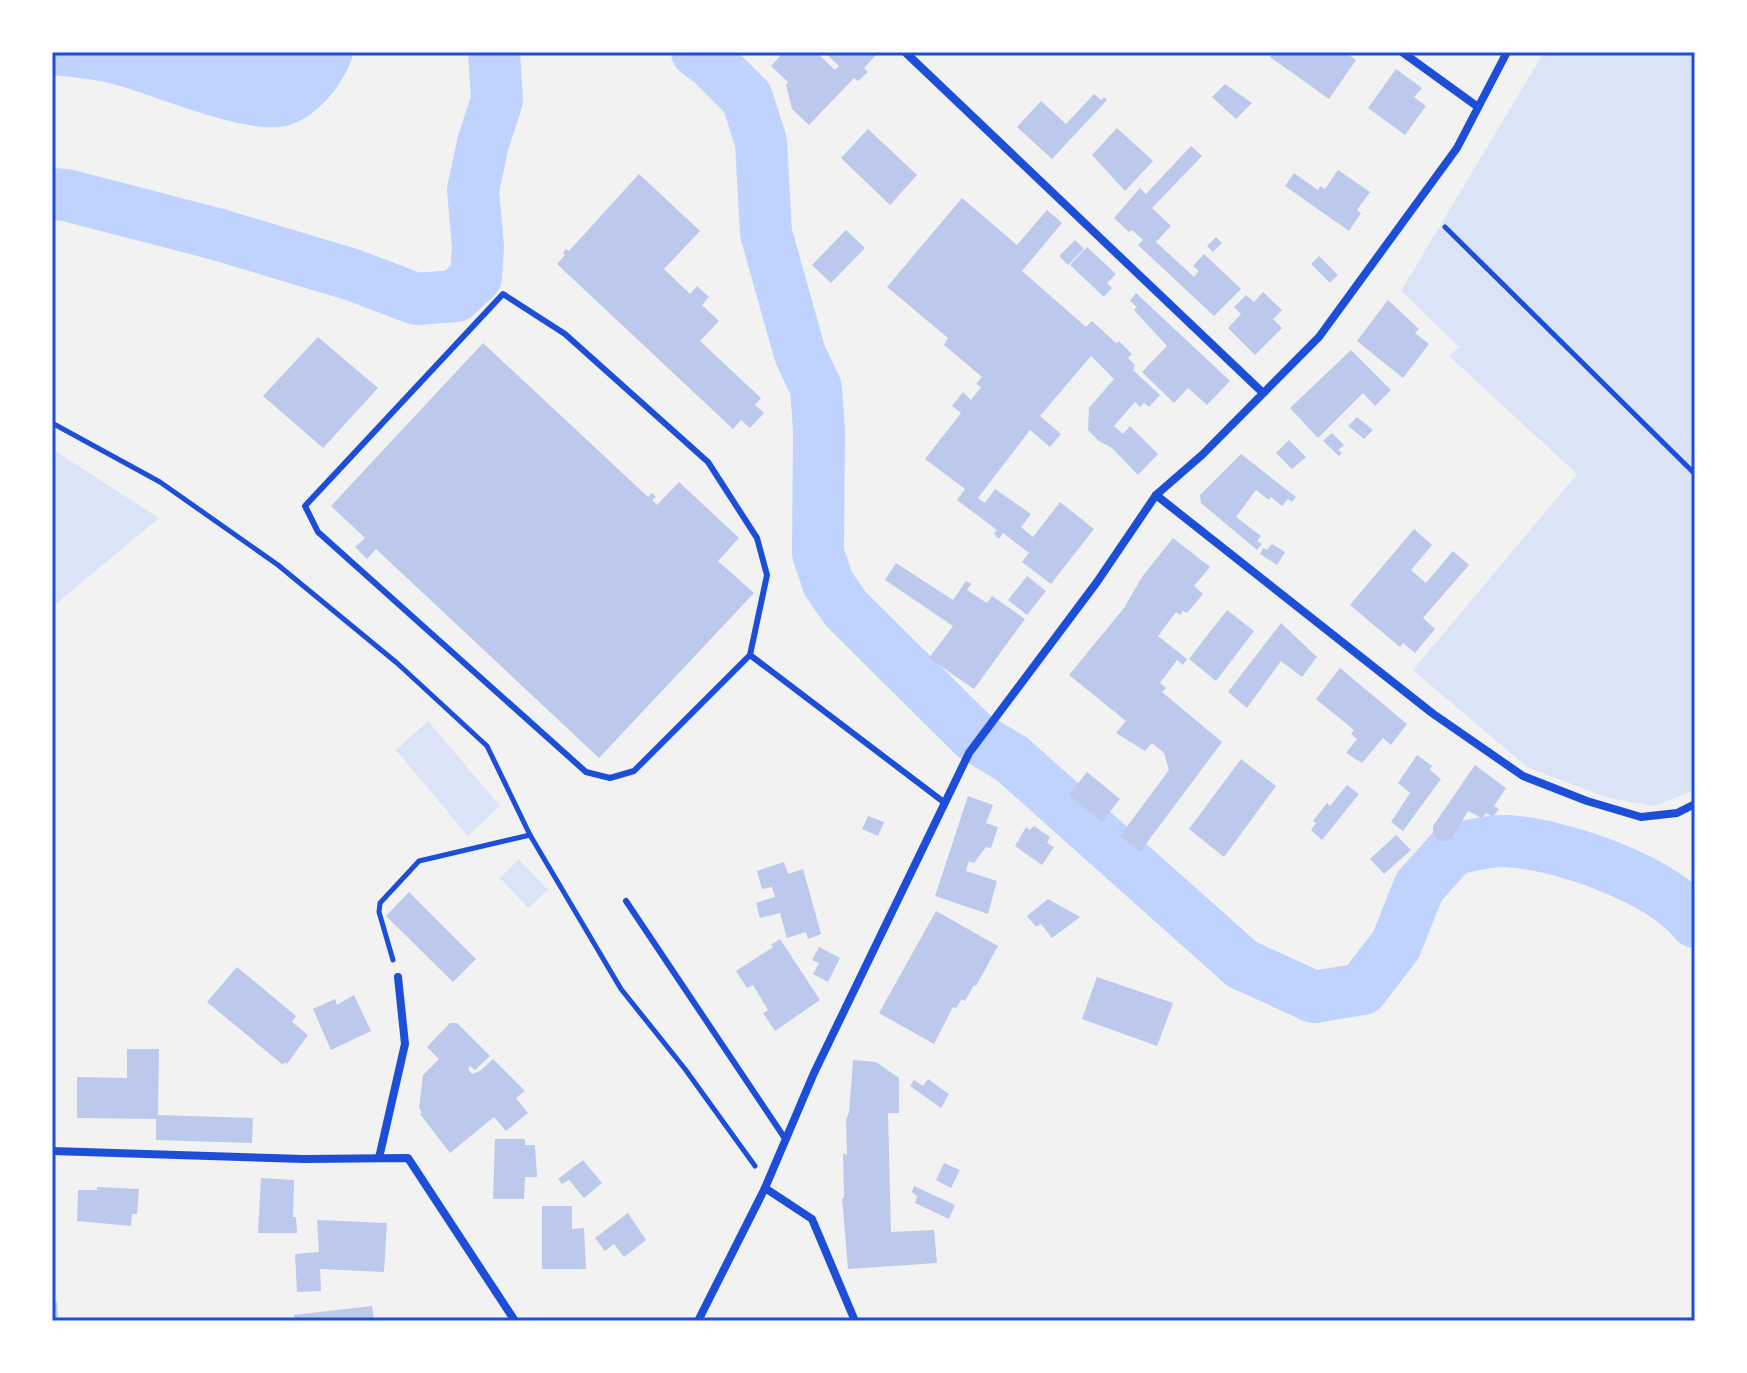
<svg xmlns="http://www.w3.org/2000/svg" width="1747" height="1373" viewBox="0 0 1747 1373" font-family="Montserrat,sans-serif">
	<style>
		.green { fill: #dbe4f7 }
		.water { fill: #bfd3fe }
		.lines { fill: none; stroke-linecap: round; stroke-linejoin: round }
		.river { stroke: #bfd3fe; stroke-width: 52 }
		.building { fill: #bdc9ec }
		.path { stroke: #1d4ed8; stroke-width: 5 }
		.service { stroke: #1d4ed8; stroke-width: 6 }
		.minor { stroke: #1d4ed8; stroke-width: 8 }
		.neatline { fill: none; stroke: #1d4ed8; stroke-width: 3 }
	</style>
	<rect width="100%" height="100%" fill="#f2f2f2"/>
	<!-- green -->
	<g class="green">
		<path d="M1544 52H1695V790L1655 806 1608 798 1527 767 1413 670 1577 474 1449 356 1459 347 1401 291Z"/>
		<path d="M52 449 159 518 52 607Z"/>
		<path d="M428 721 500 806 468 836 396 750Z"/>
		<path d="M519 859 548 890 528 908 500 878Z"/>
	</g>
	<!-- water -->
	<path class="water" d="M52 52H354C345 83 318 118 286 126 243 135 156 95 113 84 94 79 72 77 52 75Z"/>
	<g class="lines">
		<!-- river -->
		<g class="river">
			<path d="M697 52 712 63 747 98 761 142 766 233 800 354 816 388 819 430 818 553 828 583 846 609 974 736 1012 759 1242 964 1314 997 1362 989 1396 945 1419 887 1453 849C1470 846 1490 840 1507 841 1560 844 1663 879 1695 922"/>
			<path d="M52 194 66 195 220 235 353 275 416 299 456 296 476 277 478 247 473 190 483 143 497 100 494 52"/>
		</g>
	</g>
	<!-- building -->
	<g class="building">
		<path d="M779 52H816L835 70 839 66 824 52H874L877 54 864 68 868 72 858 81 854 78 809 125 792 109 786 85 788 82 771 66 782 54Z"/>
		<path d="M1273 52H1345L1356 60 1329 99 1270 57Z"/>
		<path d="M1396 69 1422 88 1414 97 1426 106 1405 135 1368 108Z"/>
		<path d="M1225 84 1252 103 1236 119 1212 97Z"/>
		<path d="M1094 94 1101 100 1104 97 1107 100 1052 159 1017 127 1041 101 1066 124Z"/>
		<path d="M1117 128 1153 161 1125 191 1092 155Z"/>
		<path d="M868 129 917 175 890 205 841 158Z"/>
		<path d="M1191 146 1202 156 1152 208 1171 226 1156 242 1194 277 1199 271 1193 266 1204 254 1241 289 1214 316 1138 245 1143 240 1132 230 1129 232 1114 218 1140 188 1146 194Z"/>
		<path d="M1338 170 1370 192 1357 210 1361 213 1349 231 1285 186 1294 173 1318 190 1320 186 1325 189Z"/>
		<path d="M639 174 700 231 664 269 690 294 697 286 709 297 702 305 719 321 700 341 761 398 755 405 764 413 750 428 741 420 733 429 557 264 565 255 563 253 566 249 569 251Z"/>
		<path d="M962 198 1017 245 1047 210 1062 223 1022 271 1086 327 1092 321 1116 343 1119 341 1132 354 1128 358 1135 365 1133 370 1160 395 1149 407 1144 403 1140 407 1135 402 1114 426 1123 434 1130 426 1158 454 1138 475 1112 448 1099 441 1088 430 1089 408 1114 379 1091 356 1040 416 1061 434 1050 447 1030 430 978 498 985 503 995 489 1031 514 1021 527 1033 537 1060 502 1094 529 1051 584 1022 562 1029 553 1003 533 999 539 994 534 997 530 957 500 965 489 925 459 961 413 952 406 963 392 971 400 981 387 976 384 982 377 944 345 948 338 887 287Z"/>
		<path d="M846 230 865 248 831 283 812 265Z"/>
		<path d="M1216 237 1222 243 1213 252 1207 246Z"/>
		<path d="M1075 240 1084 249 1068 265 1059 256Z"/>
		<path d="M1087 247 1116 274 1107 283 1112 288 1104 297 1070 265Z"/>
		<path d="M1319 256 1338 275 1330 283 1311 264Z"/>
		<path d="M1263 292 1282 310 1273 319 1282 328 1255 355 1228 328 1241 314 1234 307 1246 295 1254 302Z"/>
		<path d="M1136 293 1230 381 1207 405 1188 388 1174 403 1142 372 1167 346 1134 310 1137 307 1130 301Z"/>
		<path d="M1388 300 1419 329 1415 333 1429 344 1403 378 1357 341Z"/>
		<path d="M318 337 378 388 323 448 263 396Z"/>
		<path d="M483 343 648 497 652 493 656 497 652 500 657 505 679 482 739 538 718 561 754 593 599 758 376 549 367 559 355 547 365 538 331 506Z"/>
		<path d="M1351 350 1391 390 1375 406 1363 393 1318 438 1290 408Z"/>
		<path d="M1357 417 1373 430 1364 439 1348 426Z"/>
		<path d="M1332 433 1344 445 1338 450 1342 453 1339 456 1323 441Z"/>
		<path d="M1289 440 1306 457 1292 469 1276 453Z"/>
		<path d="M1241 454 1296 497 1292 502 1288 499 1282 506 1271 497 1269 500 1256 490 1236 517 1261 536 1257 541 1262 544 1257 550 1201 503 1200 495Z"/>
		<path d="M1414 529 1432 545 1411 570 1426 583 1453 551 1469 565 1423 618 1435 629 1415 653 1403 643 1400 647 1350 605Z"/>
		<path d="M1173 538 1210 567 1194 586 1203 594 1187 613 1183 611 1180 615 1176 612 1158 636 1187 659 1183 665 1177 660 1160 683 1166 688 1162 692 1222 742 1140 852 1120 836 1169 770 1164 753 1152 743 1145 751 1116 733 1126 721 1069 675 1124 608 1142 577Z"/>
		<path d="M1272 544 1285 552 1277 565 1260 554 1263 548 1267 550Z"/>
		<path d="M896 563 953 600 966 581 971 584 967 590 987 603 992 596 1025 619 974 689 929 658 953 626 885 580Z"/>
		<path d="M1027 576 1046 591 1027 615 1008 600Z"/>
		<path d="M1227 610 1254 631 1216 681 1189 659Z"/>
		<path d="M1281 623 1317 657 1302 677 1281 661 1247 708 1228 692Z"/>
		<path d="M1340 668 1407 724 1391 745 1383 738 1362 763 1346 753 1357 739 1351 734 1354 730 1316 699Z"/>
		<path d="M1417 755 1432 766 1430 770 1441 779 1403 831 1391 822 1410 793 1398 783Z"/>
		<path d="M1241 759 1276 786 1224 857 1189 829Z"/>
		<path d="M1475 765 1506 788 1494 806 1499 809 1493 817 1486 813 1482 818 1468 811 1452 838 1446 841H1439L1433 834V826Z"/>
		<path d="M1087 772 1120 799 1102 822 1069 795Z"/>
		<path d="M1347 785 1359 794 1322 840 1311 830 1316 823 1313 821 1327 803 1330 806Z"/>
		<path d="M968 796 993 805 986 823 998 827 991 848 986 847 974 863 969 861 966 871 997 881 988 914 935 896Z"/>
		<path d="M868 816 884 822 878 836 862 829Z"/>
		<path d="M1034 826 1050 837 1047 843 1054 847 1042 865 1015 846 1026 827 1030 830Z"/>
		<path d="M1396 835 1411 850 1384 874 1370 859Z"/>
		<path d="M784 862 788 874 803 869 821 934 808 939 806 932 787 938 780 913 760 918 756 903 775 897 772 887 762 889 757 871Z"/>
		<path d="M409 892 476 959 453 982 386 916Z"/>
		<path d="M1048 899 1080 917 1052 938 1041 924 1036 927 1027 916Z"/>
		<path d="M936 911 998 946 976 986 974 985 965 1001 962 999 956 1008 953 1007 934 1044 879 1013Z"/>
		<path d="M780 939 820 1000 775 1031 763 1013 768 1010 753 985 747 988 736 971 773 947 771 945Z"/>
		<path d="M819 947 840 958 828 982 813 974 819 963 812 960Z"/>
		<path d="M237 967 296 1016 292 1022 308 1035 287 1064 285 1062 283 1065 207 1002Z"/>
		<path d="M1097 977 1173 1003 1157 1046 1082 1019Z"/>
		<path d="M354 995 371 1031 331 1050 313 1009 335 999 337 1005Z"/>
		<path d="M450 1023H457L490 1056 475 1070 470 1066 468 1069 472 1074 480 1071 493 1059 525 1091 516 1098 528 1113 506 1131 494 1117 450 1153 420 1114 422 1112 419 1108 423 1075 439 1059 427 1047Z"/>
		<path d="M127 1049H159L158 1115 253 1118 252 1143 156 1140V1119L77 1118V1077L127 1078Z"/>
		<path d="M853 1060 876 1062 899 1078V1113H888L891 1232 934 1230 937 1263 848 1269 842 1198H844L843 1153 847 1155 846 1120 849 1112Z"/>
		<path d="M928 1079 949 1094 941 1108 910 1086 914 1080 923 1086Z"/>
		<path d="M495 1139H525V1145H535L537 1177H525L524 1199H493Z"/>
		<path d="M583 1160 602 1183 584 1198 569 1180 562 1184 558 1179Z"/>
		<path d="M944 1163 960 1170 951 1188 936 1180Z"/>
		<path d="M261 1178 294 1180 293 1217H296L297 1233H258Z"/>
		<path d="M914 1186 955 1205 949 1219 915 1203 917 1196 912 1192Z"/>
		<path d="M97 1187 139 1189 137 1214H132L131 1226 77 1221 78 1190H97Z"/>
		<path d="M542 1206H572V1229L584 1228 586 1269H542Z"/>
		<path d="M628 1213 646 1240 624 1257 614 1244 605 1251 595 1238Z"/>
		<path d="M317 1220 387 1223 384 1272 320 1269 321 1291 297 1292 295 1254 319 1252Z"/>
		<path d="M52 1302H57L58 1321H52Z"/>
		<path d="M372 1306 374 1321H295L294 1315Z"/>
	</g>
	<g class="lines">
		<!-- path -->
		<g class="path">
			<path d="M1445 227 1695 474"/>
			<path d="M52 423 160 482 278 565 397 663 487 746 530 835 621 989 685 1069 755 1166"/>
			<path d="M393 960 379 912 380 903 419 861 530 835"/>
		</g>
		<!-- service -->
		<g class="service">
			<path d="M503 294 565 334 708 462 757 538 767 575 750 655 634 771 610 778 586 772 318 532 305 506Z"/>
			<path d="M750 655 945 803"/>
			<path d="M626 901 786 1140"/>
		</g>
		<!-- minor -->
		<g class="minor">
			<path d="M905 52 1262 392"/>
			<path d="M1402 52 1478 107"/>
			<path d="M1156 495 1432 713 1523 776 1587 801 1641 817 1677 813 1695 804"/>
			<path d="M52 1151 304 1159 408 1158 515 1321"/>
			<path d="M379 1158 405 1044 398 977"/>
			<path d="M765 1188 812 1219 855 1321"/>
			<path d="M698 1321 765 1188 814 1073 969 753 1097 582 1156 495 1202 455 1319 337 1457 148 1507 52"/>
		</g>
	</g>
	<!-- border -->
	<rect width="1747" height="1373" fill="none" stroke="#ffffff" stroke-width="108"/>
	<rect x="54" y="54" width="1639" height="1265" class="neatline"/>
</svg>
